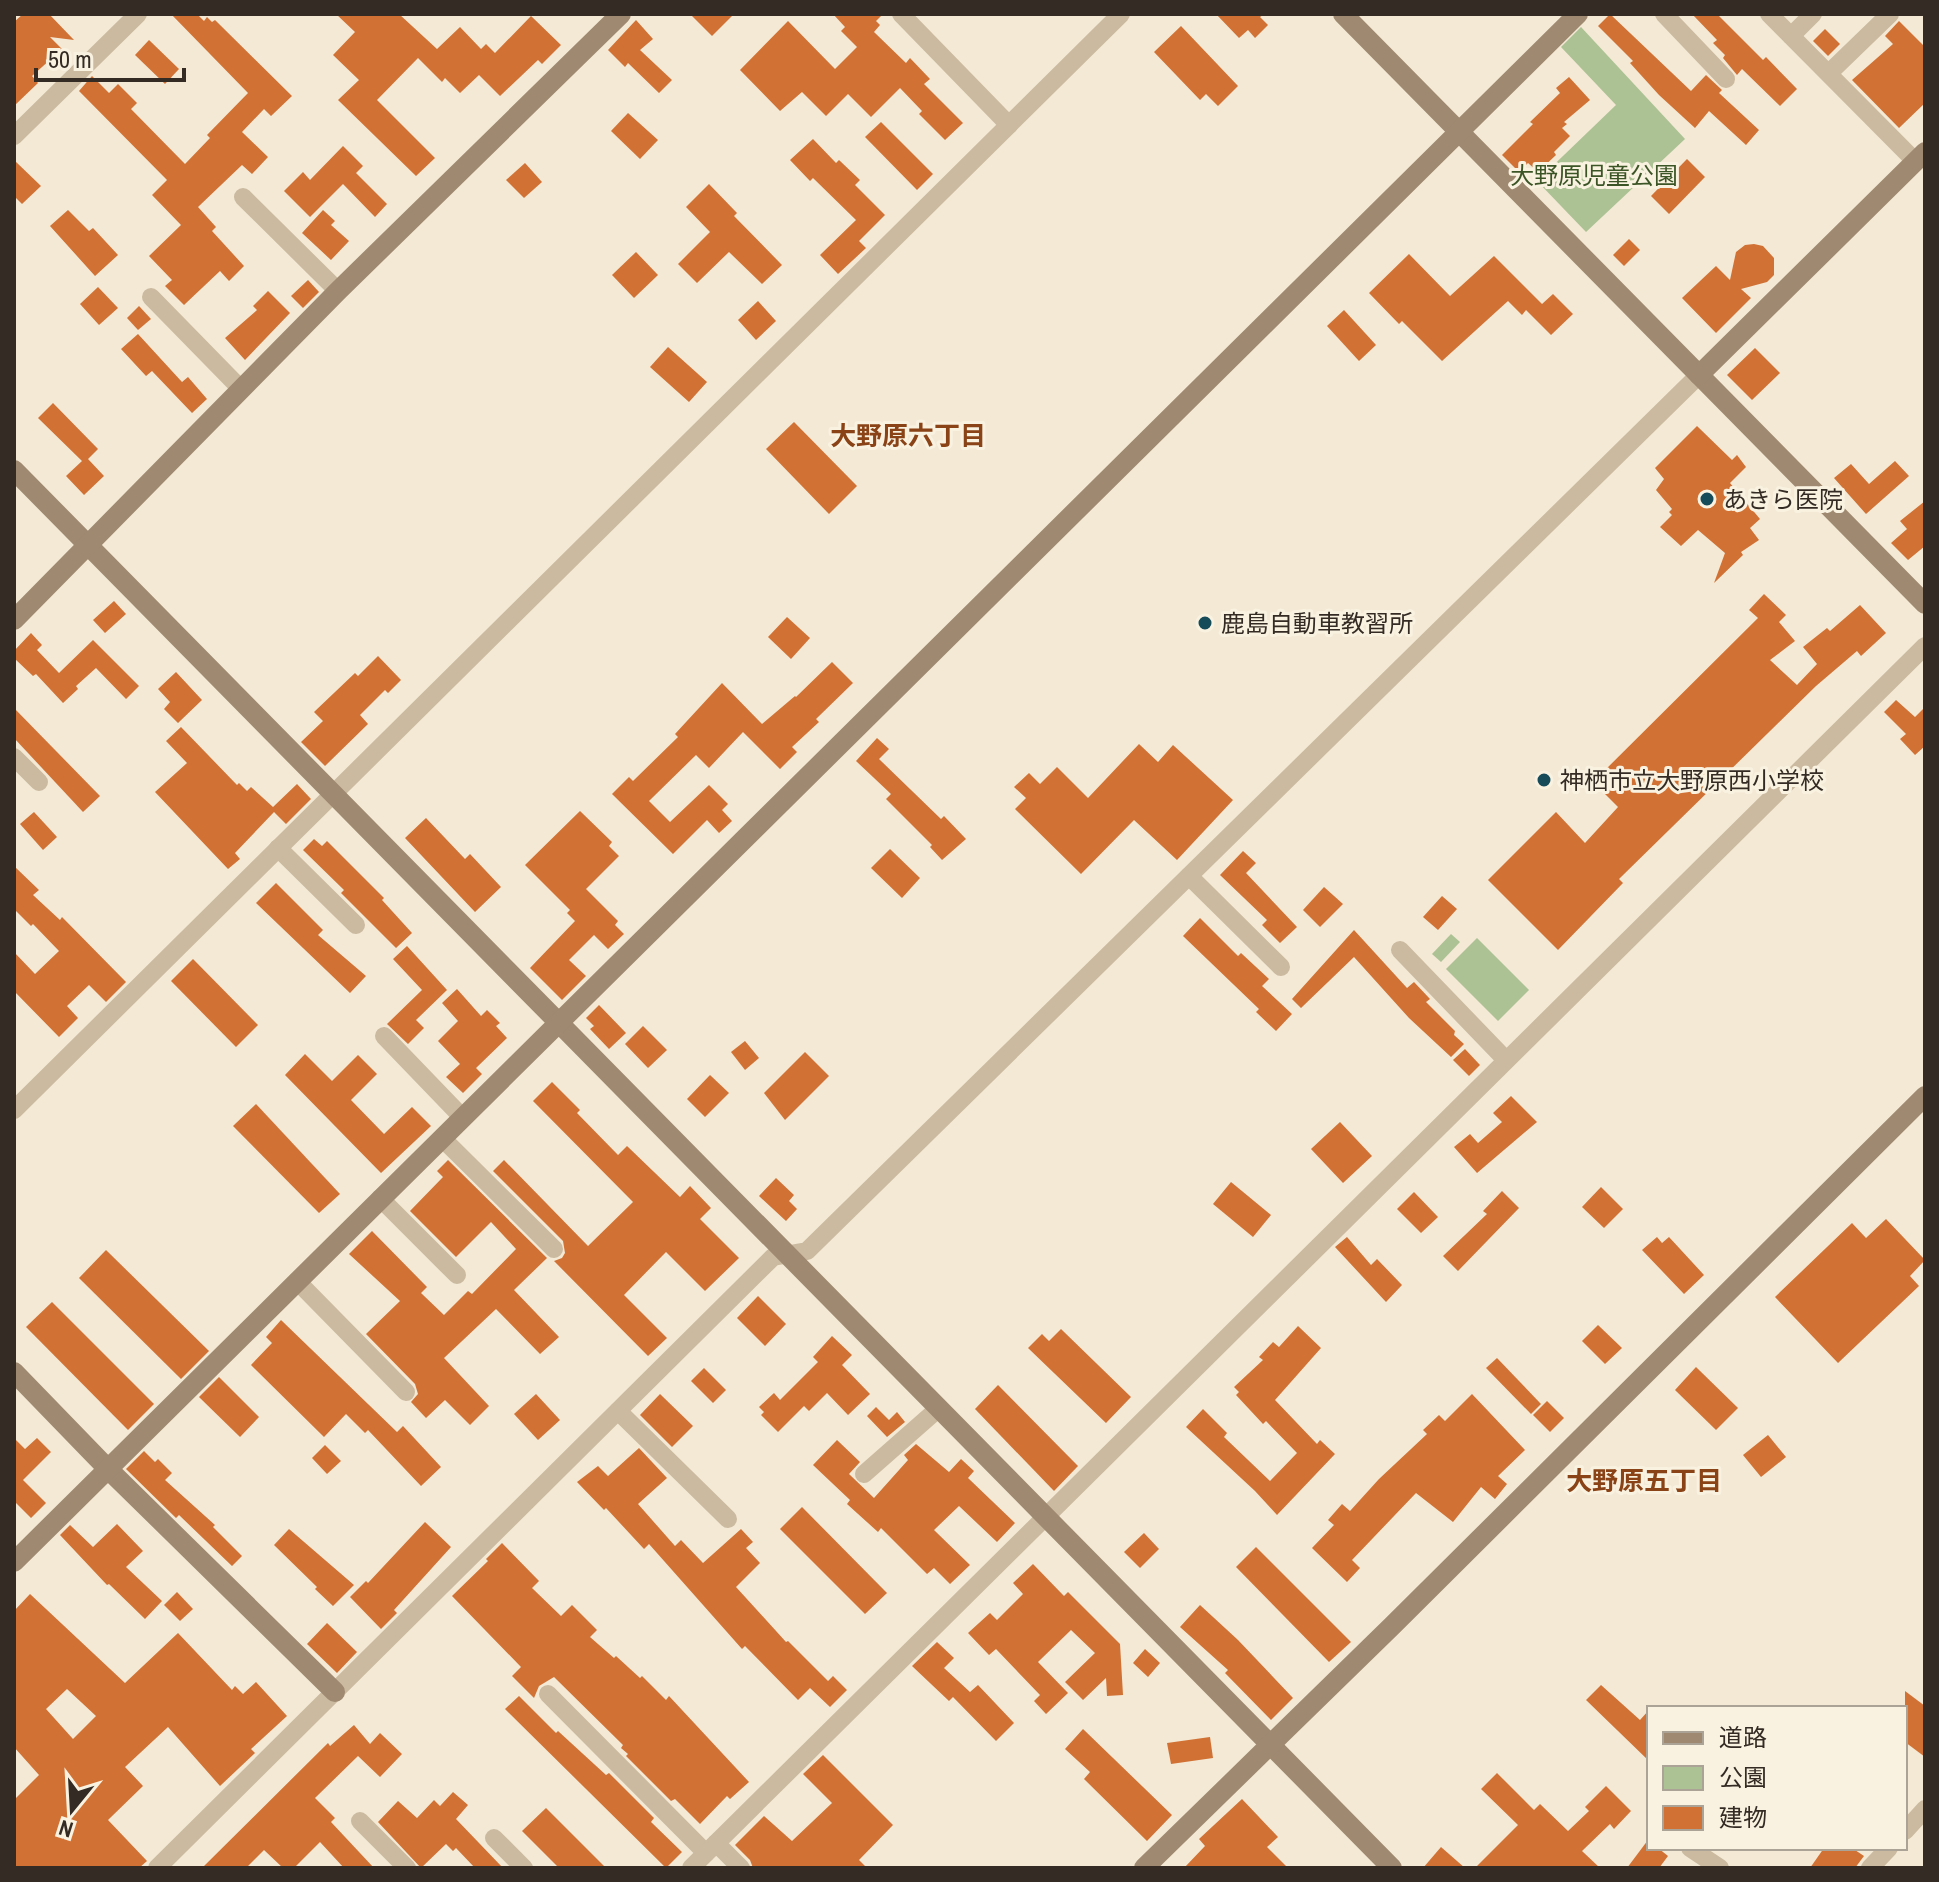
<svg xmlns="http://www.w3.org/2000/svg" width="1939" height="1882" viewBox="0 0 1939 1882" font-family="'Archivo Narrow','Noto Sans JP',sans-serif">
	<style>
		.green { fill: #acc294 }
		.building { fill: #d17134; fill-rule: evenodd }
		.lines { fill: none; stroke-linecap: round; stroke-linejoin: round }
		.street { stroke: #cbbaa0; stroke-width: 18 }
		.secondary { stroke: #9f8971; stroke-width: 20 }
		.poi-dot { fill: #164b59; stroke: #faf2e1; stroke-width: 3 }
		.labels { text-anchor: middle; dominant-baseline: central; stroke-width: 6; stroke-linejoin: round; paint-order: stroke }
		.park-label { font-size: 24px; fill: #3c5526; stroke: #faf2e1 }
		.poi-label { font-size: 24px; fill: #342c24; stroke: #faf2e1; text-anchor: start }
		.neighbourhood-label { font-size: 26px; font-weight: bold; fill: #8a4316; stroke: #faf2e1 }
	</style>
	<rect width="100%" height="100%" fill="#f3e9d5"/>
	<!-- green -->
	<g class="green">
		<path d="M1581 27 1685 139 1586 232 1537 181 1616 105 1561 47Z"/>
		<path d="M1451 934 1460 942 1441 962 1432 954Z"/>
		<path d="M1477 938 1529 990 1498 1021 1446 969Z"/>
	</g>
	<!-- building -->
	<g class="building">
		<path d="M23 14H49L74 40 50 37 62 49 32 76 38 83 14 106V22Z"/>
		<path d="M171 14H197L204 21 207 17 212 22 215 20 292 96 271 116 264 109 242 132 268 157 252 174 242 165 198 207 216 227 212 231 244 266 229 281 220 271 184 305 165 286 172 280 149 256 181 225 152 195 167 180 79 91 92 76 109 93 118 84 137 103 131 109 185 164 210 138 207 135 248 93Z"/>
		<path d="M336 14H399L437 49 460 27 481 49 486 44 495 53 531 16 561 45 542 64 538 60 500 96 479 75 460 93 445 78 442 82 418 58 377 100 435 158 416 176 338 100 359 80 333 55 355 32Z"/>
		<path d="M690 14H734L712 36Z"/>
		<path d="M833 14H883L876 21 880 25 874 32 906 63 910 58 930 79 924 84 963 123 945 140 919 114 922 111 900 88 871 117 848 94 826 116 802 92 780 111 740 70 788 21 835 69 857 47 841 31 845 27Z"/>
		<path d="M1216 14H1264L1260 17 1268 25 1255 38 1248 30 1239 38Z"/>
		<path d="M1610 14 1691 91 1706 75 1722 90 1719 93 1759 130 1746 145 1709 111 1695 128 1659 95 1630 63 1633 61 1598 26Z"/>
		<path d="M1692 14H1717L1763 60 1766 57 1797 89 1780 106 1742 69 1737 75 1723 58 1725 55 1713 43 1717 40Z"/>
		<path d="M636 20 653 39 640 50 672 80 659 93 628 63 625 67 608 50Z"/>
		<path d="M1899 21 1925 47V103L1899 128 1852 80 1893 44 1885 36Z"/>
		<path d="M1181 26 1238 86 1218 106 1206 94 1200 100 1154 52Z"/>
		<path d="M1825 29 1840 44 1828 56 1813 41Z"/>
		<path d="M149 40 179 69 165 84 135 55Z"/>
		<path d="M1569 77 1590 100 1564 122 1567 124 1562 128 1570 136 1554 152 1556 155 1538 172 1528 163 1519 172 1502 155 1533 124 1530 122 1560 93 1556 88Z"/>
		<path d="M628 113 658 140 640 159 611 131Z"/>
		<path d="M881 122 933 174 917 190 865 137Z"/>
		<path d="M813 139 836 163 839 160 860 180 855 185 885 215 859 241 866 248 838 274 820 255 856 220 813 178 810 181 790 160Z"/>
		<path d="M343 146 363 166 356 173 387 204 375 217 343 184 310 217 284 191 303 172 310 180Z"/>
		<path d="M1687 159 1705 177 1669 214 1651 196Z"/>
		<path d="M14 160 41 186 22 204 14 196Z"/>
		<path d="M525 163 542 182 524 198 506 180Z"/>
		<path d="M709 184 737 213 734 216 782 265 762 284 729 252 697 283 678 264 710 232 686 207Z"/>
		<path d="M68 210 89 231 93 228 118 255 95 276 50 226Z"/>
		<path d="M323 210 335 221 331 225 349 241 331 260 302 233Z"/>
		<path d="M1629 239 1640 250 1624 266 1613 255Z"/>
		<path d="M1754 244 1763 246 1774 258V275L1767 282 1741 289 1751 298 1716 333 1682 298 1716 266 1730 280 1736 252 1745 245Z"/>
		<path d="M636 252 658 275 634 298 612 275Z"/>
		<path d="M1409 254 1450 296 1494 256 1542 304 1553 294 1573 314 1551 335 1526 310 1522 315 1508 301 1442 361 1402 321 1399 324 1369 293Z"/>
		<path d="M308 280 319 292 303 308 291 296Z"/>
		<path d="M98 287 118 308 99 325 80 304Z"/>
		<path d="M268 291 290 313 245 360 225 338 257 310 253 306Z"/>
		<path d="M758 301 776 321 756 340 738 320Z"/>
		<path d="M139 306 151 319 138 330 127 318Z"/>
		<path d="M1344 310 1376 345 1359 361 1327 326Z"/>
		<path d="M138 334 182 382 188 377 207 399 192 413 152 371 146 376 121 349Z"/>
		<path d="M668 347 707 382 689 402 650 367Z"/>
		<path d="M1755 348 1780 373 1752 400 1727 375Z"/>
		<path d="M53 403 98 449 88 459 104 476 84 495 66 476 82 461 38 418Z"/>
		<path d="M794 422 857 486 829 514 766 449Z"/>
		<path d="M1697 426 1732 460 1737 455 1746 467 1730 483 1760 519 1750 528 1759 540 1741 552 1743 555 1714 583 1725 553 1698 530 1681 546 1660 527 1672 515 1669 512 1672 509 1656 490 1664 479 1655 468Z"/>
		<path d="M1895 461 1909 476 1866 514 1834 478 1851 464 1869 484Z"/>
		<path d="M1925 501V546L1908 560 1891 543 1907 529 1900 521Z"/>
		<path d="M1764 594 1786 615 1779 622 1795 641 1770 660 1797 685 1817 664 1803 647 1827 628 1830 631 1860 605 1886 633 1861 656 1857 651 1816 686 1619 879 1623 883 1558 950 1488 880 1556 812 1585 843 1618 807 1593 782 1758 618 1749 610Z"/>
		<path d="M114 601 126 614 105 633 93 620Z"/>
		<path d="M787 617 810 638 791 659 768 637Z"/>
		<path d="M31 633 42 645 37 650 59 673 93 640 139 686 126 699 96 668 76 686 78 689 63 703 36 674 33 676 14 658V651Z"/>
		<path d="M378 656 401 680 388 693 385 690 360 715 368 724 325 766 301 742 323 721 314 712 355 673 358 676Z"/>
		<path d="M832 662 853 683 816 719 819 722 792 747 797 752 780 769 743 732 709 768 696 755 649 801 670 822 709 785 728 804 722 810 732 821 719 833 707 820 673 854 612 794 629 777 633 781 678 737 675 734 722 683 762 724 795 696 796 697Z"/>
		<path d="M176 672 202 700 178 723 164 709 170 702 158 689Z"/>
		<path d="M1896 700 1915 717 1925 707V746L1915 755 1900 739 1906 734 1884 712Z"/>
		<path d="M14 708 100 796 83 812 14 738Z"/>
		<path d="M181 727 237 785 239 783 247 791 251 787 273 807 297 784 311 799 286 824 274 812 235 853 240 859 228 869 155 792 187 763 166 741Z"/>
		<path d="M877 738 889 749 879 759 941 819 944 816 966 839 942 860 930 847 932 845 886 799 891 794 856 761Z"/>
		<path d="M1139 744 1158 762 1173 745 1233 800 1177 860 1134 820 1081 874 1015 809 1026 798 1014 787 1029 773 1040 784 1057 767 1088 798Z"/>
		<path d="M580 811 612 842 609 846 619 856 586 889 618 921 615 925 624 934 608 949 594 935 569 960 586 976 562 1000 530 968 575 921 567 913 570 910 525 865Z"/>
		<path d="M34 812 57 837 43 850 20 824Z"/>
		<path d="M426 818 465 859 470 854 501 887 475 912 405 838Z"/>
		<path d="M314 839 322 846 327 841 384 898 382 900 412 933 396 948 341 893 344 890 303 850Z"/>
		<path d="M890 849 920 878 902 898 871 868Z"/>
		<path d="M1243 851 1256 863 1246 873 1297 927 1280 943 1262 925 1267 920 1220 875Z"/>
		<path d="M14 866 39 890 33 895 60 920 62 917 126 982 106 1002 89 985 67 1006 78 1018 59 1037 14 991V952L35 974 59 951 33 924 31 926 14 909Z"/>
		<path d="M276 883 323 930 318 935 366 976 350 993 256 903Z"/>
		<path d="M1324 887 1343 904 1320 927 1303 910Z"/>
		<path d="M1442 896 1457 909 1438 930 1423 917Z"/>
		<path d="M1200 918 1238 956 1241 953 1269 979 1262 986 1292 1014 1276 1031 1256 1012 1259 1009 1183 936Z"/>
		<path d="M1354 930 1407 988 1414 982 1430 999 1426 1002 1455 1031 1454 1035 1464 1044 1451 1057 1409 1018 1354 957 1301 1008 1292 999Z"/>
		<path d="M407 946 447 990 416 1020 424 1028 408 1044 387 1024 422 990 393 959Z"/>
		<path d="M193 959 258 1025 236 1047 171 981Z"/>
		<path d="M457 989 481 1016 487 1010 500 1023 496 1026 507 1038 476 1068 482 1074 463 1093 446 1077 460 1064 438 1041 458 1021 442 1003Z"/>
		<path d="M599 1005 626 1033 609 1049 590 1029 594 1026 586 1018Z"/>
		<path d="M643 1026 667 1050 648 1068 625 1044Z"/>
		<path d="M745 1041 759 1058 745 1070 731 1052Z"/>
		<path d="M1465 1049 1480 1065 1469 1076 1453 1060Z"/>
		<path d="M805 1052 829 1076 785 1120 764 1093Z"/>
		<path d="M305 1054 332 1081 358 1055 377 1074 351 1100 384 1134 412 1107 431 1126 381 1173 285 1075Z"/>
		<path d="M710 1075 729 1093 705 1117 687 1099Z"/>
		<path d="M552 1082 580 1110 577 1113 618 1155 627 1146 680 1197 690 1186 711 1208 700 1219 739 1258 705 1291 666 1252 624 1295 667 1338 648 1356 554 1261 562 1258 565 1253 563 1241 493 1171 504 1160 588 1246 633 1202 533 1101Z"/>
		<path d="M1511 1096 1537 1122 1477 1173 1454 1147 1470 1134 1478 1143 1502 1122 1493 1113Z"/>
		<path d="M256 1104 340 1194 319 1213 233 1126Z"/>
		<path d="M1340 1122 1372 1156 1343 1183 1311 1149Z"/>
		<path d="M448 1160 547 1258 514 1290 559 1337 540 1354 496 1309 444 1358 489 1406 470 1425 445 1400 426 1418 411 1402 418 1394 415 1384 366 1334 400 1301 349 1254 372 1231 427 1287 421 1293 444 1315 468 1291 472 1294 516 1249 491 1222 456 1257 410 1211 443 1177 437 1171Z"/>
		<path d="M776 1178 794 1195 789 1201 797 1209 786 1221 759 1196Z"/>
		<path d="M1231 1182 1271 1215 1253 1237 1213 1204Z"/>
		<path d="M1601 1187 1623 1209 1604 1228 1582 1207Z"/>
		<path d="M1502 1191 1519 1208 1458 1271 1443 1256 1487 1214 1483 1211Z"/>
		<path d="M1414 1192 1438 1217 1421 1233 1397 1209Z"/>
		<path d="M1886 1219 1925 1260 1910 1276 1919 1286 1838 1363 1775 1297 1852 1223 1866 1238Z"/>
		<path d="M1347 1237 1371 1265 1377 1259 1402 1285 1386 1302 1335 1247Z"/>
		<path d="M1657 1237 1662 1243 1669 1237 1704 1275 1684 1294 1642 1250Z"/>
		<path d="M106 1250 209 1351 181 1379 79 1278Z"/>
		<path d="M758 1296 786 1324 765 1346 737 1318Z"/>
		<path d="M52 1302 154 1404 128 1430 26 1327Z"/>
		<path d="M281 1320 397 1432 403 1426 441 1467 421 1486 368 1430 365 1433 346 1414 324 1437 251 1365 272 1343 266 1337Z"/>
		<path d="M1598 1325 1622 1348 1605 1364 1582 1341Z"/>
		<path d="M1298 1326 1321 1348 1275 1400 1317 1444 1320 1440 1335 1454 1277 1515 1255 1491 1186 1427 1203 1409 1227 1433 1224 1437 1270 1481 1297 1453 1266 1421 1263 1424 1236 1395 1239 1392 1234 1387 1263 1360 1259 1357 1273 1342 1279 1347Z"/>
		<path d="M1061 1329 1131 1397 1106 1423 1028 1348 1042 1334 1049 1341Z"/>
		<path d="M832 1336 852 1355 842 1365 870 1394 848 1415 827 1393 809 1411 804 1406 778 1432 761 1415 764 1412 759 1407 774 1393 780 1400 818 1362 813 1357Z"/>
		<path d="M1497 1358 1541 1404 1531 1414 1486 1368Z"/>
		<path d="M1696 1367 1738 1408 1716 1430 1675 1390Z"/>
		<path d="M704 1368 726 1390 713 1403 691 1381Z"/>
		<path d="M219 1377 259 1417 240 1437 199 1397Z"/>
		<path d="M998 1385 1078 1466 1054 1491 975 1409Z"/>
		<path d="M536 1394 560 1420 538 1440 514 1414Z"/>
		<path d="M660 1394 693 1426 672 1447 640 1415Z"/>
		<path d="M1472 1394 1525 1450 1498 1476 1507 1484 1495 1499 1481 1487 1453 1522 1416 1493 1352 1560 1360 1568 1347 1582 1312 1548 1334 1525 1328 1520 1342 1504 1350 1511 1379 1479 1427 1434 1423 1430 1439 1415 1445 1421Z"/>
		<path d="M1547 1401 1564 1418 1550 1432 1533 1415Z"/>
		<path d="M876 1407 889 1420 897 1412 905 1422 887 1437 867 1416Z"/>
		<path d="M1768 1435 1786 1457 1761 1477 1743 1455Z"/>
		<path d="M14 1438 25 1449 37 1438 51 1452 23 1480 46 1503 31 1518 14 1501Z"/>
		<path d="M837 1440 860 1462 849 1474 874 1498 908 1460 904 1455 916 1444 949 1472 961 1459 974 1471 968 1478 1015 1523 997 1542 959 1506 934 1530 970 1565 950 1584 934 1568 927 1574 881 1528 878 1532 847 1504 850 1500 813 1465Z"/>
		<path d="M325 1445 341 1461 327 1474 312 1458Z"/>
		<path d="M639 1448 667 1478 638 1504 675 1546 681 1540 703 1563 741 1529 753 1542 746 1548 760 1563 736 1587 786 1642 788 1641 828 1681 833 1676 847 1690 830 1707 810 1688 798 1700 745 1646 742 1649 649 1544 644 1549 606 1508 604 1510 577 1482 598 1466 608 1476Z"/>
		<path d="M144 1451 155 1462 158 1459 172 1473 165 1480 215 1525 213 1527 242 1556 232 1566 179 1515 176 1518 126 1469Z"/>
		<path d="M802 1507 887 1593 865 1614 780 1529Z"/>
		<path d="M425 1522 451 1547 394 1610 397 1613 381 1629 350 1597 366 1581 368 1583Z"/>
		<path d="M117 1524 143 1551 126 1567 162 1601 145 1619 109 1584 107 1585 60 1535 70 1525 93 1547Z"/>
		<path d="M289 1529 354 1585 333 1606 315 1589 317 1587 274 1545Z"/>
		<path d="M1144 1533 1159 1549 1140 1568 1124 1552Z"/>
		<path d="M502 1543 539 1581 532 1588 561 1616 572 1605 597 1630 590 1637 614 1658 616 1656 640 1678 642 1676 666 1700 669 1696 749 1782 730 1799 727 1796 700 1824 675 1799 671 1801 626 1756 628 1754 621 1748 623 1745 554 1677 539 1686 534 1698 512 1676 521 1667 452 1596 488 1561 486 1559Z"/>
		<path d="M1256 1547 1351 1642 1329 1662 1236 1567Z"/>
		<path d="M1033 1564 1064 1596 1068 1592 1120 1644 1123 1695 1107 1696 1106 1678 1083 1700 1065 1682 1095 1653 1071 1630 1038 1662 1068 1693 1046 1714 1034 1701 1040 1695 996 1649 989 1655 968 1633 990 1613 997 1620 1023 1594 1013 1583Z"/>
		<path d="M177 1592 193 1609 180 1621 164 1605Z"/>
		<path d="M30 1594 125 1683 178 1633 232 1690 235 1686 243 1694 256 1682 287 1716 251 1749 255 1753 220 1786 168 1727 125 1767 143 1786 108 1820 147 1861 139 1868H14V1800L39 1775 14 1747V1611ZM67 1689 96 1716 73 1739 46 1709Z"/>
		<path d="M1200 1605 1238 1640 1293 1698 1271 1720 1225 1673 1228 1670 1180 1627Z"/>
		<path d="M327 1623 357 1652 337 1673 307 1644Z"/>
		<path d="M937 1642 954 1658 944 1668 970 1692 978 1685 1014 1723 996 1741 953 1697 949 1701 912 1666Z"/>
		<path d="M1145 1649 1160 1663 1148 1677 1133 1663Z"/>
		<path d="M1601 1685 1640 1720 1649 1710V1761L1586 1700Z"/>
		<path d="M1905 1691 1925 1706V1757L1905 1742Z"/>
		<path d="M519 1696 556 1733 558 1731 606 1775 609 1773 654 1818 651 1822 682 1852 666 1868 505 1709Z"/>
		<path d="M354 1725 370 1744 380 1733 402 1754 380 1777 358 1756 315 1798 335 1818 331 1822 374 1868H344L320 1842 294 1868H283L264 1850 246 1868H202L328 1743 330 1746Z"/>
		<path d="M1083 1729 1172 1815 1147 1841 1084 1779 1090 1772 1065 1749Z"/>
		<path d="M1210 1737 1213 1758 1171 1764 1167 1743Z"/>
		<path d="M823 1755 893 1825 859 1860 867 1868H753L750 1860 735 1845 764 1816 792 1841 832 1803 803 1774Z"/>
		<path d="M1497 1773 1534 1810 1540 1804 1568 1831 1589 1811 1585 1807 1606 1786 1631 1811 1614 1829 1610 1824 1582 1851 1600 1868H1475L1518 1825 1481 1789Z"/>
		<path d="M453 1792 468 1805 456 1819 503 1868H475L456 1848 453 1851 446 1844 421 1868 378 1822 398 1801 417 1818 434 1800 440 1806Z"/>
		<path d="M1242 1799 1278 1837 1267 1847 1288 1868H1184L1205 1846 1199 1839Z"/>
		<path d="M546 1808 606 1868H559L522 1831Z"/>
		<path d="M1648 1840 1649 1848H1658L1668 1856 1659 1868H1627Z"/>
		<path d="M1441 1847 1465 1868H1423Z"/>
		<path d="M1824 1848H1852L1864 1856 1855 1868H1810Z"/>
	</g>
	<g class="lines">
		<!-- street -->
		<g class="street">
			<path d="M901 14 1009 125"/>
			<path d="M1664 14 1726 79"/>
			<path d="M1769 14 1915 161"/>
			<path d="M1791 36 1813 14"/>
			<path d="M1829 73 1890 14"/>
			<path d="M14 136 138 14"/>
			<path d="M243 197 338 291"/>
			<path d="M151 297 241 389"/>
			<path d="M14 757 39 782"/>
			<path d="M278 848 356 925"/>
			<path d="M1189 876 1281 967"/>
			<path d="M1400 950 1506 1060"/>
			<path d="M384 1036 462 1117"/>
			<path d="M14 1110 1121 14"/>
			<path d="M442 1138 554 1249"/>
			<path d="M380 1198 457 1275"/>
			<path d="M297 1281 406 1392"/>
			<path d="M618 1411 728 1519"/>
			<path d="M864 1474 939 1408"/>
			<path d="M548 1694 706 1853"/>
			<path d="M360 1821 407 1868"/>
			<path d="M1905 1831 1925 1809"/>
			<path d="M494 1838 524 1868"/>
			<path d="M716 1843 741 1868"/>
			<path d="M1690 1848 1720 1868"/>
			<path d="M157 1868 773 1257 807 1251 1699 375"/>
			<path d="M691 1868 1925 646"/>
			<path d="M1870 1868 1889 1848"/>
		</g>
		<!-- secondary -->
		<g class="secondary">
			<path d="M1343 14 1925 604"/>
			<path d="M1699 375 1925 152"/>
			<path d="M14 470 1392 1868"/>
			<path d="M14 620 338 291 621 14"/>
			<path d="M14 1372 108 1469 335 1692"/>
			<path d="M14 1562 1578 14"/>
			<path d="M1144 1868 1392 1626 1925 1096"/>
		</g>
	</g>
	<!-- markers -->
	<g class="poi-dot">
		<circle cx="1707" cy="499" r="8"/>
		<circle cx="1205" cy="623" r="8"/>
		<circle cx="1544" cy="780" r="8"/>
	</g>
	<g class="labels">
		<!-- park labels -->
		<g class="park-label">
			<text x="1594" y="175">大野原児童公園</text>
		</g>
		<!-- poi labels -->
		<g class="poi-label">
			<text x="1723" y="499">あきら医院</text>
			<text x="1221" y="623">鹿島自動車教習所</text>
			<text x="1560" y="780">神栖市立大野原西小学校</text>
		</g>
		<!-- neighbourhood labels -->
		<g class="neighbourhood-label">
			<text x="908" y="435">大野原六丁目</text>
			<text x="1644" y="1480">大野原五丁目</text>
		</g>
	</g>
	<!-- border -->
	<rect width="1939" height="1882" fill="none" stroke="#342c24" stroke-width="32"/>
	<!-- legend -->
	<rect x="1647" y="1706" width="260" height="144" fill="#faf2e1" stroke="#aba395" stroke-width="2"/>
	<rect x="1663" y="1732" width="40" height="12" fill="#9f8971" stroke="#aba395" stroke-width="2"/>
	<text x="1719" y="1746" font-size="24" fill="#342c24">道路</text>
	<rect x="1663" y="1766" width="40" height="24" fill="#acc294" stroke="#aba395" stroke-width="2"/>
	<text x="1719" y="1786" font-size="24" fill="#342c24">公園</text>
	<rect x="1663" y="1806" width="40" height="24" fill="#d17134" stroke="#aba395" stroke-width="2"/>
	<text x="1719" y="1826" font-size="24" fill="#342c24">建物</text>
	<!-- north arrow -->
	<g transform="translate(72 1810) rotate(198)" stroke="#faf2e1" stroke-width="6" paint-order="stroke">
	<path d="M0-6L14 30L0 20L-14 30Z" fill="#342c24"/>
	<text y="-12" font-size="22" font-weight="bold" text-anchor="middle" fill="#342c24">N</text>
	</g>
	<!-- scale -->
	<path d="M36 68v12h148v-12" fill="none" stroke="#342c24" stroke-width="4"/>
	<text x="48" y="68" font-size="24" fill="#342c24" stroke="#faf2e1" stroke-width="6" paint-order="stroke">50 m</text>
</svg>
